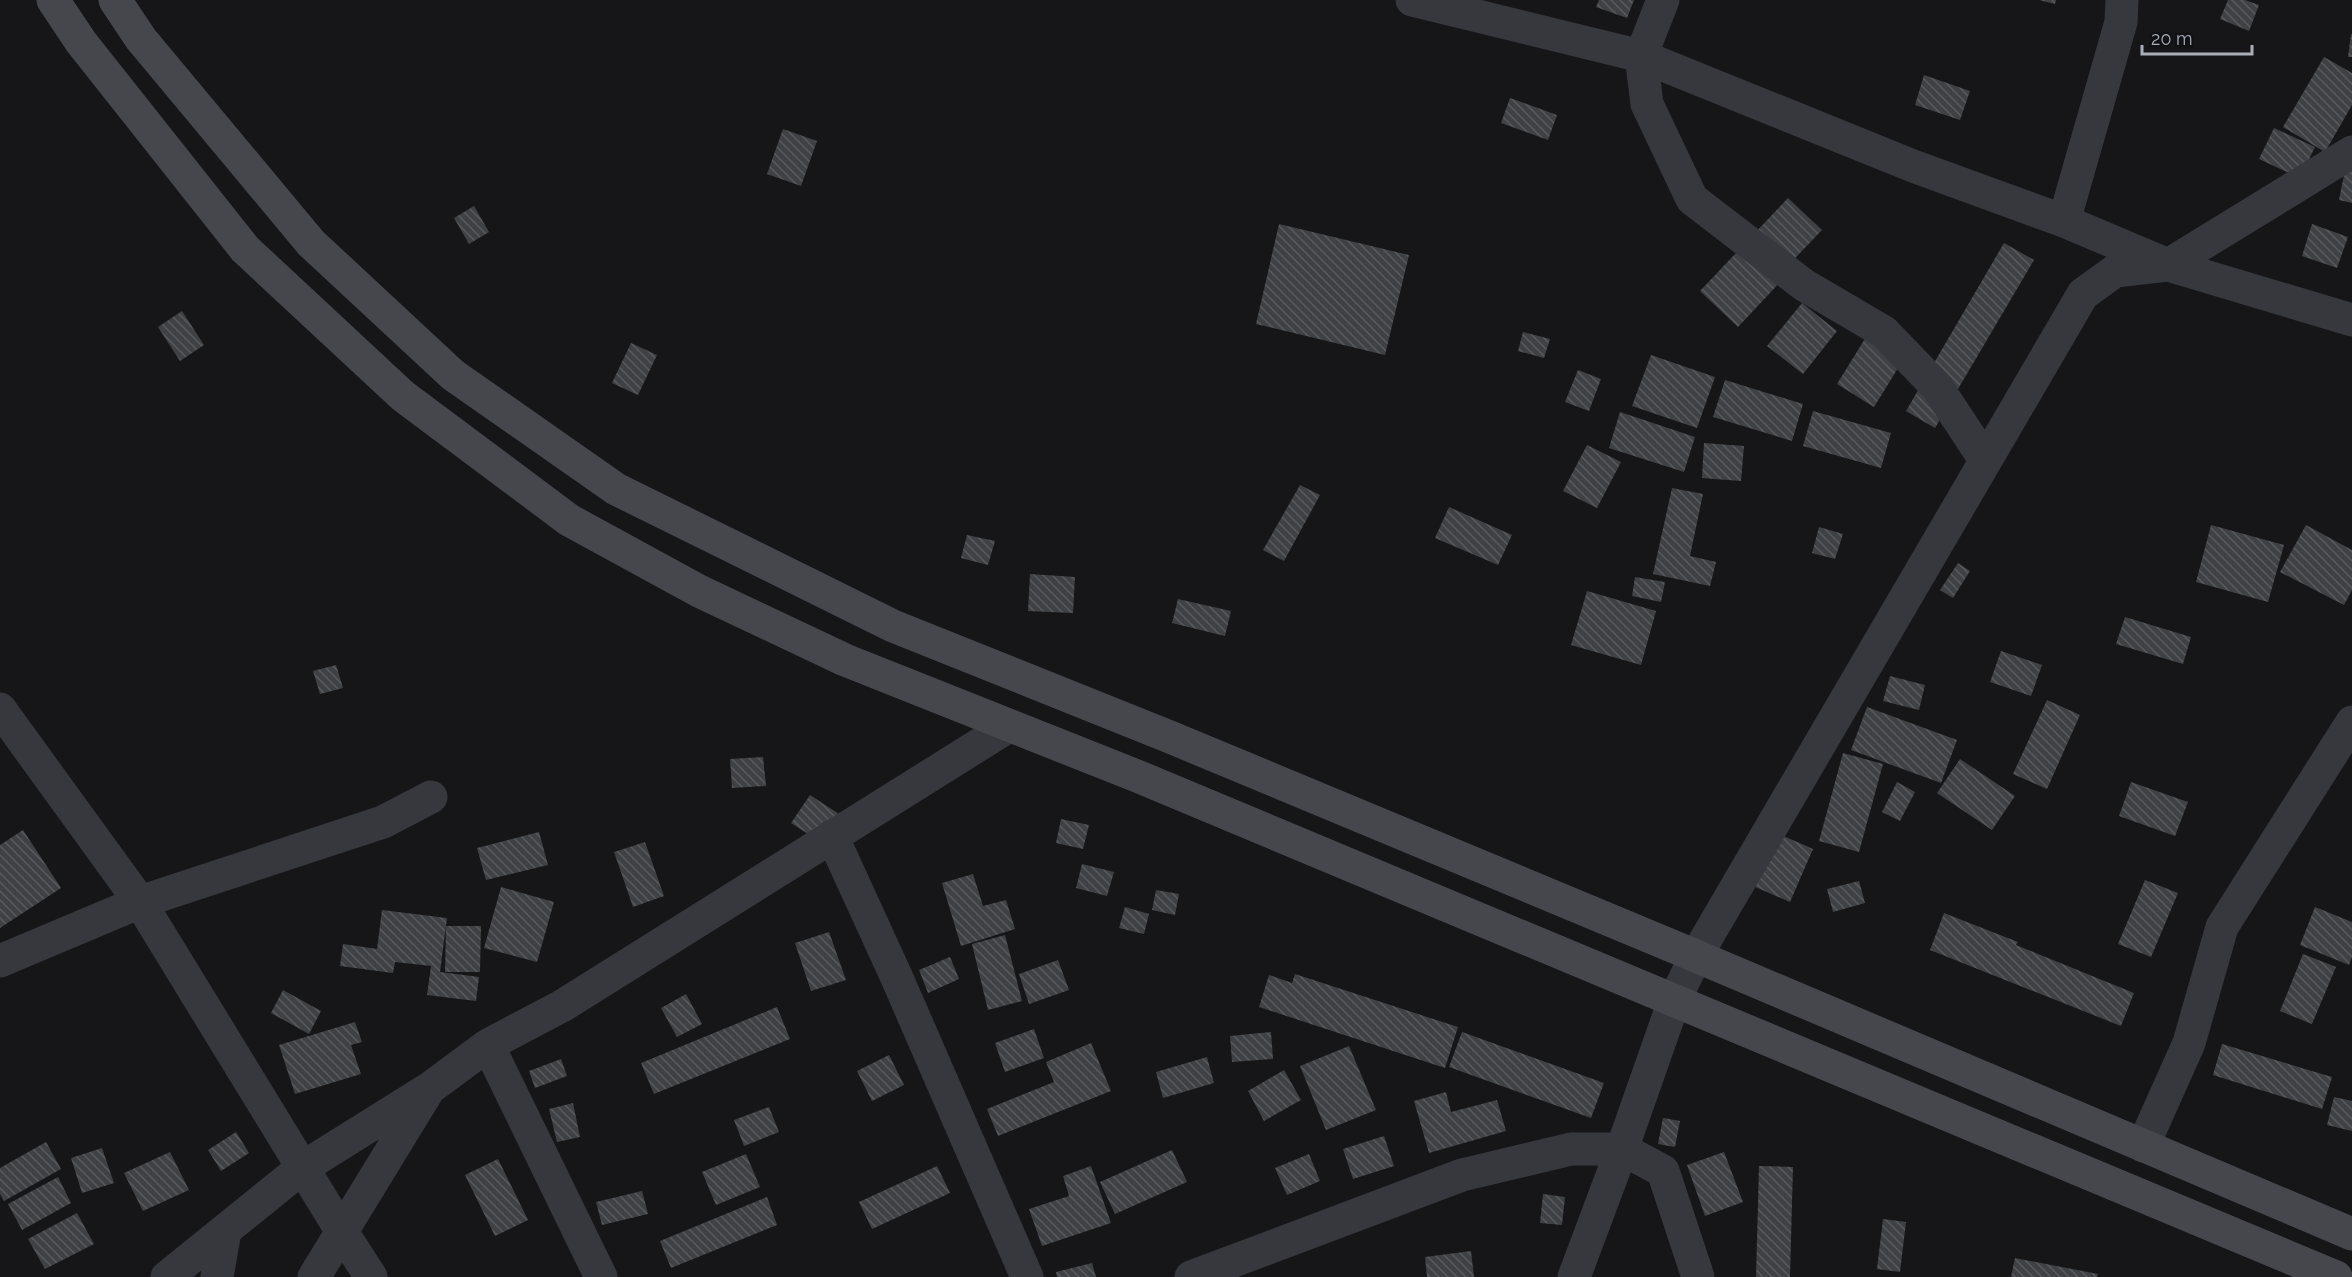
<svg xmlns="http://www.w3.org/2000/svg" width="2352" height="1277" font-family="Raleway,sans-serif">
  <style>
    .building { fill: url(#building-back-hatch) }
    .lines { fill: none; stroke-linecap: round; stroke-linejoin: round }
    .minor { stroke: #37383d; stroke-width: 33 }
    .secondary { stroke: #45474d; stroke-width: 33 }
  </style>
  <defs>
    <pattern id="building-back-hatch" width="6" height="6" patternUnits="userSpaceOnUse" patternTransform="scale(1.5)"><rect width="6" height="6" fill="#404145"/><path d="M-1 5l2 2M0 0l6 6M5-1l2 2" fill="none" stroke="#595a5e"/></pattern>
  </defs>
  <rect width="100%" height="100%" fill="#161618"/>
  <path class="building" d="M1599,0H1634L1627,18L1596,7Z
    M2039,0H2056L2055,4Z
    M2228,0H2245L2259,5L2249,31L2220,19Z
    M2351,34H2352V57H2348Z
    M2324,57L2352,73V105L2325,152L2283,127Z
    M1924,75L1970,91L1960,120L1915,105Z
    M1510,98L1557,115L1548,140L1501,123Z
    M2274,128L2315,147L2300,178L2259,159Z
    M783,129L817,141L801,186L767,174Z
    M2346,165L2352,166V203L2339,200Z
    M1788,198L1822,230L1778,276L1782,280L1738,327L1700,291Z
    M474,206L489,232L469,244L454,218Z
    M1279,224L1409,255L1385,355L1256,324Z
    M2312,224L2348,237L2337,268L2302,256Z
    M2004,243L2034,260L1935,428L1906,411Z
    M1802,303L1837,331L1803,374L1767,346Z
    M182,311L204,345L180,361L158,327Z
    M1523,332L1550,339L1544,358L1518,351Z
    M1866,337L1903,360L1874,407L1837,384Z
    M631,343L657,355L638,395L612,383Z
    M1651,355L1715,377L1697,428L1632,406Z
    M1578,370L1601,379L1589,411L1565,402Z
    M1725,380L1803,404L1792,441L1713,417Z
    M1813,411L1891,433L1881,468L1803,446Z
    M1620,412L1695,437L1684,472L1609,448Z
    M1704,443L1744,446L1741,481L1702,478Z
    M1587,445L1621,462L1597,508L1563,491Z
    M1300,485L1320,495L1284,561L1263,550Z
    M1672,488L1703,494L1690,556L1716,562L1710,586L1653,574Z
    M1449,507L1512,535L1498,565L1435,538Z
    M2211,525L2284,545L2268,602L2196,582Z
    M2306,525L2352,550V590L2344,605L2280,572Z
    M1819,527L1843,534L1835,559L1812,553Z
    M967,535L995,541L988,565L961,558Z
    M1958,563L1970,571L1953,598L1940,590Z
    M1030,574L1075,577L1073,613L1028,611Z
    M1635,577L1665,582L1661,602L1632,596Z
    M1587,591L1656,611L1641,665L1571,645Z
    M1178,599L1231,611L1225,636L1172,623Z
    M2125,617L2191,637L2183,664L2116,644Z
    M2001,651L2042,665L2031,696L1990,682Z
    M336,665L343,688L320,694L313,671Z
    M1890,676L1925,685L1919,710L1883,701Z
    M2047,700L2080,715L2047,789L2013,774Z
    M1867,707L1957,740L1941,783L1851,750Z
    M1843,753L1883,764L1859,852L1819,841Z
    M763,757L766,786L732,788L730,759Z
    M1960,759L2015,796L1992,830L1937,793Z
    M1897,782L1915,792L1900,821L1882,812Z
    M2131,782L2188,802L2175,836L2119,816Z
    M810,795L839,814L822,843L791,823Z
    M1061,819L1089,825L1083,849L1056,843Z
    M23,830L61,888L0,928V845Z
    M539,832L548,865L486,880L477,848Z
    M1777,833L1813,849L1790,902L1753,886Z
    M645,842L664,896L633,907L614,852Z
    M1082,864L1114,872L1107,896L1076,888Z
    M973,874L983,906L1006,900L1015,929L961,946L942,883Z
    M2145,880L2178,893L2151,957L2118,944Z
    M1859,881L1865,903L1833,912L1827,889Z
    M501,887L554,902L537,962L484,948Z
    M1156,890L1179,894L1175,915L1152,910Z
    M1125,907L1149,914L1144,934L1119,928Z
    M2315,907L2352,922V957L2349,965L2300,945Z
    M382,910L447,918L440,972L479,977L476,1001L427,995L431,966L395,962L393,973L340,966L343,944L377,949Z
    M1944,913L2018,942L2016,945L2134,993L2121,1026L1930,950Z
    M446,926H481L480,972H445Z
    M829,932L846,980L811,991L795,943Z
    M1005,935L1022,1001L988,1010L972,944Z
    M2303,954L2336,967L2312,1024L2280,1011Z
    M950,957L959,979L928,993L919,970Z
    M1058,960L1069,990L1029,1004L1019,974Z
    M1295,974L1458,1027L1445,1068L1259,1007L1269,975L1292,983Z
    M283,990L321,1011L309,1034L271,1013Z
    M686,994L702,1024L677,1037L661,1008Z
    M777,1007L790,1039L654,1094L641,1063Z
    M355,1022L362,1042L351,1045L361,1074L295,1094L279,1045Z
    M1034,1029L1044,1058L1005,1072L995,1043Z
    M1271,1032L1273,1059L1232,1062L1230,1036Z
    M1462,1032L1604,1083L1591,1118L1449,1067Z
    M1091,1043L1111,1091L998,1136L987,1109L1054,1082L1046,1062Z
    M2222,1044L2332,1077L2322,1109L2213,1075Z
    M1349,1046L1376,1110L1326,1130L1300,1066Z
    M889,1055L904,1085L872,1101L857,1071Z
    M1207,1057L1214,1083L1163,1098L1156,1072Z
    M561,1059L567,1076L535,1088L529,1071Z
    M1284,1070L1301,1100L1264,1121L1248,1091Z
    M1446,1092L1451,1112L1497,1100L1506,1131L1429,1153L1414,1101Z
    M2334,1097L2352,1101V1131L2327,1125Z
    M573,1103L580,1137L557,1142L549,1109Z
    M769,1107L779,1132L744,1146L734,1120Z
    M1663,1118L1680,1121L1675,1147L1658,1144Z
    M236,1132L249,1153L221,1171L208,1150Z
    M1384,1136L1394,1166L1353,1179L1343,1149Z
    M46,1142L61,1169L4,1201L0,1194V1168Z
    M102,1148L114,1183L82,1193L71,1158Z
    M1172,1150L1187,1182L1115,1214L1100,1182Z
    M170,1152L189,1190L143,1211L124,1173Z
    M1724,1152L1743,1202L1705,1216L1687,1165Z
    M746,1154L760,1187L716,1205L702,1172Z
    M1309,1154L1320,1181L1287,1195L1275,1168Z
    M498,1159L528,1220L495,1236L465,1175Z
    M937,1166L950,1193L872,1229L859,1202Z
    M1091,1166L1111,1223L1042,1246L1029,1209L1069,1196L1063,1176Z
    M1759,1166L1793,1167L1790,1277H1756Z
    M58,1177L71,1203L22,1230L8,1204Z
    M642,1191L648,1214L602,1225L596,1202Z
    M1543,1194L1565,1197L1562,1225L1540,1223Z
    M767,1197L777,1225L671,1268L660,1241Z
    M77,1213L94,1244L45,1269L28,1239Z
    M1883,1219L1906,1222L1900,1272L1877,1269Z
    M1471,1251L1474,1277H1427L1425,1257Z
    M2015,1258L2098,1274L2097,1277H2011Z
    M1092,1263L1096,1277H1057L1056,1272Z"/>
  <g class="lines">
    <path class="minor" d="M1412,0L1641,56L1913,166L2064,221L2168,265L2352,320
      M1663,0L1641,56L1647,104L1692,199L1804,285L1884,332L1937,387L1985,460
      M2064,221L2121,22L2122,0
      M0,709L140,902L342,1232L371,1277
      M832,836L897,978L1027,1277
      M0,961L140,902L383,822L431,797
      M488,1045L601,1277
      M2143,1146L2189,1043L2222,927L2352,722
      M167,1277L302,1168L430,1088L488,1045L562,1006L1009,726
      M217,1277L225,1231
      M314,1277L426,1094
      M1191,1277L1462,1175L1571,1149H1622L1663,1171L1698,1277
      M1574,1277L1622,1149L1674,1001L1696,956L2083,294L2115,271L2168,265L2352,152"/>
    <path class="secondary" d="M53,0L81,42L245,249L403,396L569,520L699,591L845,660L1137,776L2336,1277
      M115,0L141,39L311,243L453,375L616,489L893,626L1170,737L1696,956L2352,1234"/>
  </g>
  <path d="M2142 45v9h110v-9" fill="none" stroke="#a8adb8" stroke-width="3"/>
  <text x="2151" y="45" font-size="18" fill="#a8adb8" stroke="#111113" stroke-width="4.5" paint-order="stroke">20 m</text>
</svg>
